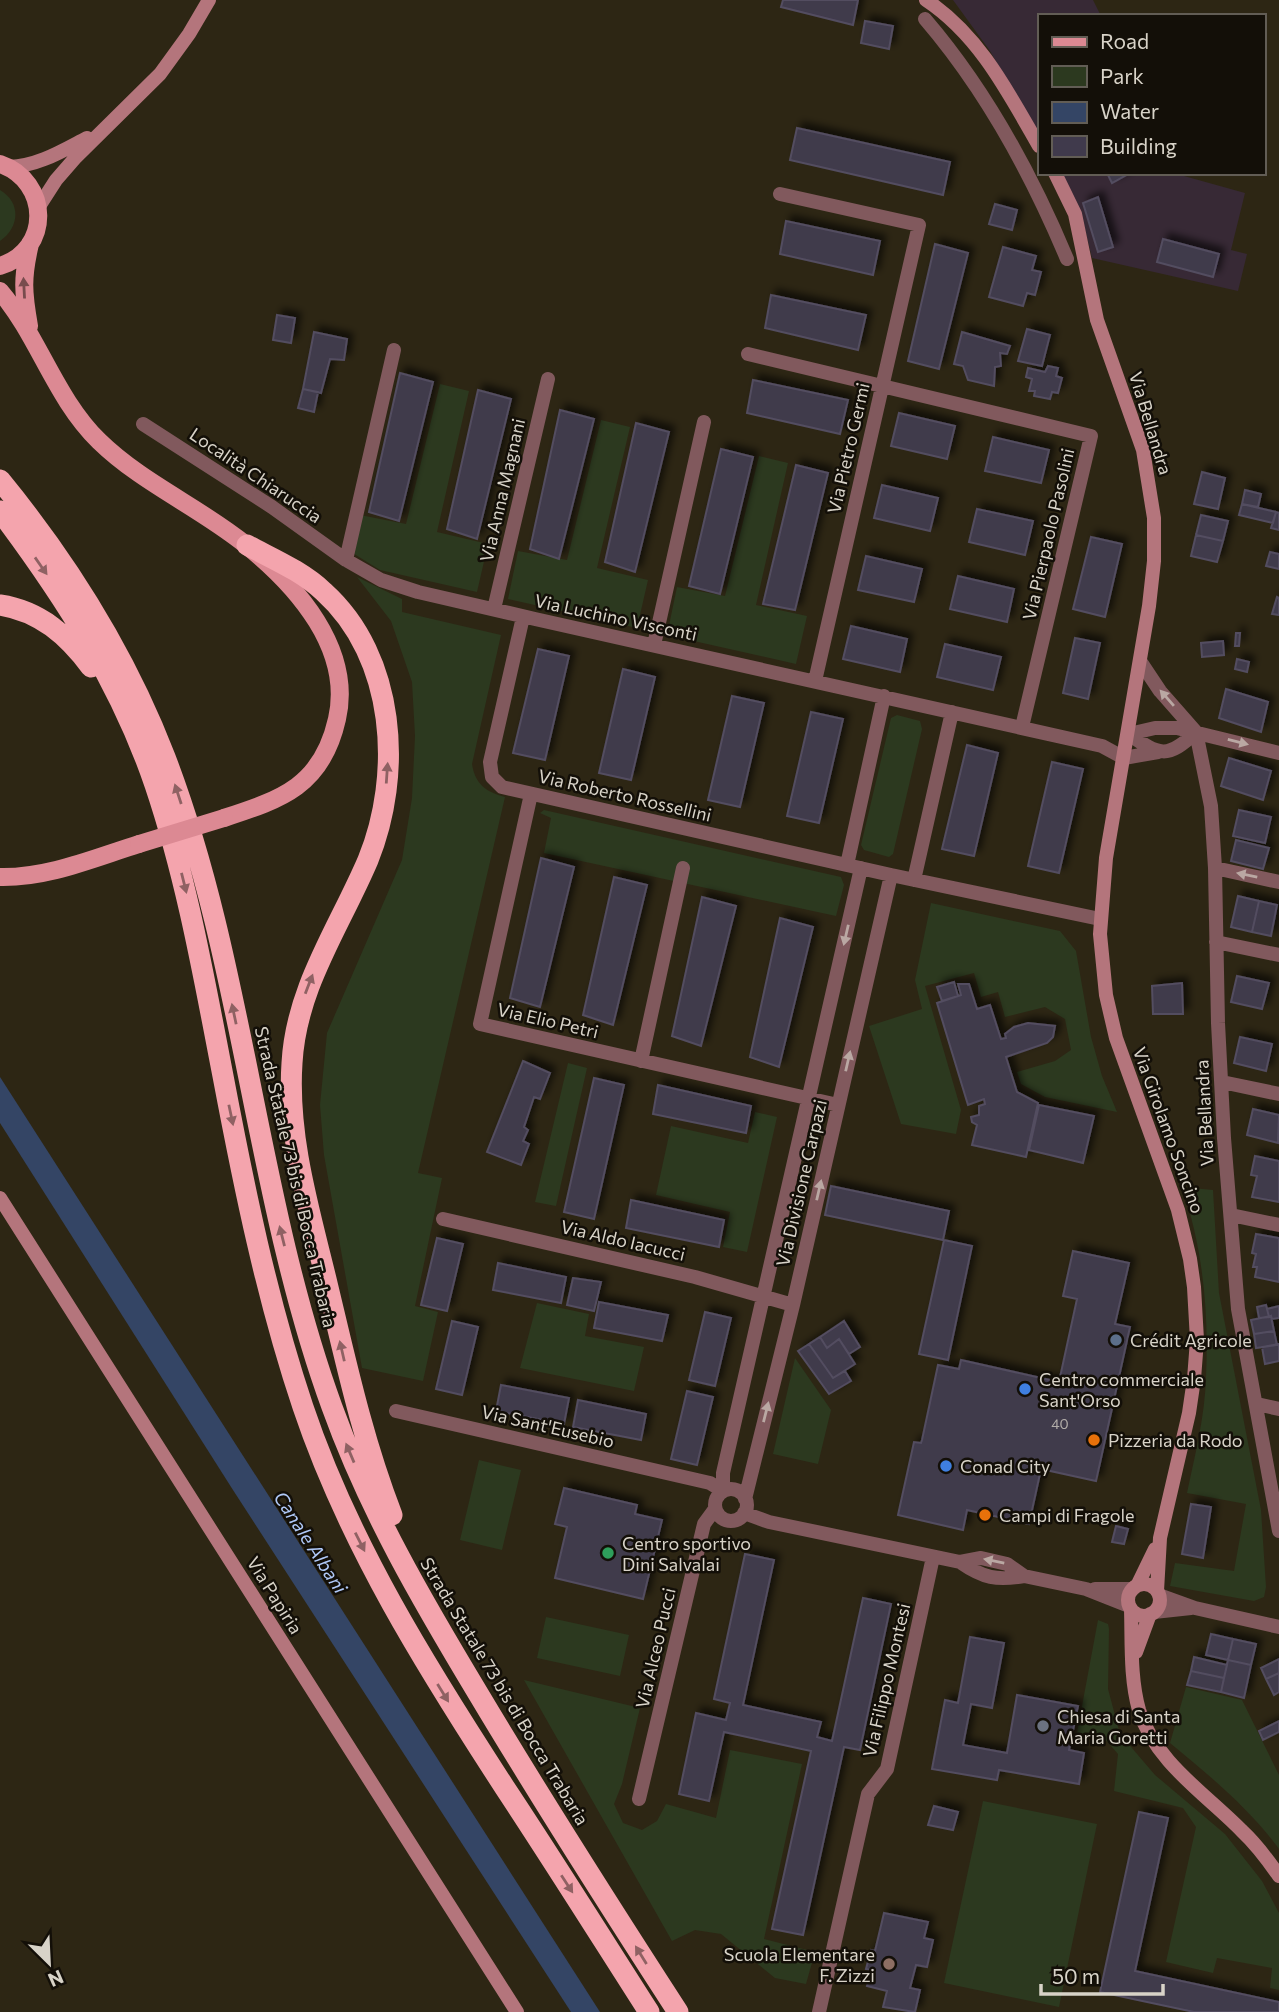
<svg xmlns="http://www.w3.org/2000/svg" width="1279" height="2012" font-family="Commissioner,sans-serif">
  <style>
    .commercial { fill: #372935 }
    .green { fill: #2c391f }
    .water { fill: #344565 }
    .building { fill: #403a4c; stroke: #534d60; stroke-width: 2; filter: url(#shadow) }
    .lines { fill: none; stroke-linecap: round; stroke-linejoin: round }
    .street { stroke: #81595d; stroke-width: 14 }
    .secondary { stroke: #b4757c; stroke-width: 14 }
    .primary { stroke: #dc8993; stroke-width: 18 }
    .highway { stroke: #f4a4ad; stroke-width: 21 }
    .primary-bridge { stroke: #dc8993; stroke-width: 18 }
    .oneway { fill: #784c4e }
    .oneway2 { fill: #8f6163 }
    .oneway3 { fill: #baa8a3 }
    .service-dot { fill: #5c6f8a; stroke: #130f08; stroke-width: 2.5 }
    .shop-dot { fill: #3f7fe0; stroke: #130f08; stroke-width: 2.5 }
    .food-dot { fill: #e8710a; stroke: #130f08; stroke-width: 2.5 }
    .leisure-dot { fill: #2e9e5b; stroke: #130f08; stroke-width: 2.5 }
    .worship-dot { fill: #6b7280; stroke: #130f08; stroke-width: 2.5 }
    .education-dot { fill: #8d6e63; stroke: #130f08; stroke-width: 2.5 }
    .labels { text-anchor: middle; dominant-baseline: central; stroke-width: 5; stroke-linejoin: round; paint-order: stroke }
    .number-label { font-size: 14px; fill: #b2ada9 }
    .street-label { font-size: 18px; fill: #d8d3c8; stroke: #130f08 }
    .poi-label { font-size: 18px; fill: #d8d3c8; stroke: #130f08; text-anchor: start }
    .water-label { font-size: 19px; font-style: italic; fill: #b0c9f8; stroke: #130f08 }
  </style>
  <defs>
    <filter id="shadow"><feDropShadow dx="5.5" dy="-5.5" stdDeviation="3.5" flood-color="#0009"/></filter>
  </defs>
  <rect width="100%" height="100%" fill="#2d2614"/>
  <path class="commercial" d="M953,0H1093L1101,16H1039V137L990,51Z
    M1060,173H1182L1184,176L1245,193L1231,250L1247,254L1238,291L1092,258L1084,225Z"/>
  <path class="green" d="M0,190C22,203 19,228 0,241Z
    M440,384L469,391L437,532L488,544L477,592L380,570L351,552L360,515L406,524Z
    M601,420L630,427L597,568L648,580L637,628L508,599L518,551L567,560Z
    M759,456L788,463L756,605L807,616L796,664L667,635L677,587L725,596Z
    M357,577L402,599V612L501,635L472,764C475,784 486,792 505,797L418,1173L442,1178L415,1306L438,1312L423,1381L362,1368L324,1155L320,1105L327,1033L402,860L412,798L415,736L412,682L391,621Z
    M897,715L920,721L922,729L893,854L889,857L864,850L861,845L891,718Z
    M544,810L841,877L844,885L836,916L544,853L551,818L540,813Z
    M931,903L1060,931L1076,951L1091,1037L1102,1076L1117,1112L1045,1097L1021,1084L1017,1072L1055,1061L1071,1050L1065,1019L1045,1007L1005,1017L998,992L981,997L974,973L925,986L961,1110L956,1134L901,1124L869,1026L922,1009L915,980Z
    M568,1063L587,1068L556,1206L535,1202Z
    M755,1112L777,1117L747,1252L723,1247L730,1212L656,1195L671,1126L748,1143Z
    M1182,1187L1213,1190L1219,1293L1261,1510L1266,1587L1264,1597L1254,1601L1170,1586L1175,1563L1234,1571L1246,1504L1187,1493C1195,1455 1205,1416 1206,1377C1209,1312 1203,1249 1182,1187Z
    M537,1303L589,1314L585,1336L644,1347L634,1391L520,1368Z
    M795,1358L831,1410L818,1464L773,1454Z
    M479,1460L521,1470L502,1550L460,1540Z
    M546,1617L629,1635L620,1676L537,1658Z
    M1098,1620L1108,1624L1109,1629L1108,1689L1120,1734L1155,1775L1225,1834L1262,1881L1279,1913V1990L1270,1988L1272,1968L1217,1958L1213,1973L1166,1962L1196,1827L1183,1808L1114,1791L1118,1754L1104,1738L1077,1733Z
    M524,1680L640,1708L622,1784L614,1804L623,1823L642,1830L657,1821L666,1804L716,1818L730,1750L802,1764L764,1939L815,1952L806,1984L775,1978L721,1934L695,1930L672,1941Z
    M1186,1687L1242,1700L1279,1775V1849C1248,1807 1210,1776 1170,1743Z
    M983,1801L1097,1824L1059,2007L944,1983Z"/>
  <path class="water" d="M0,1077L600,2012H571L233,1490L0,1123Z"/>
  <path class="building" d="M783,0H858L853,25L781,7Z
    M865,21L893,26L889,49L861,43Z
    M797,128L950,162L943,195L790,160Z
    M1107,173H1130L1112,183Z
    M1098,197L1113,247L1098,252L1083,203Z
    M995,204L1017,210L1012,230L989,224Z
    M786,221L880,241L873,275L780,254Z
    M1163,239L1219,254L1213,277L1157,262Z
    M935,244L968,253L939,369L908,361Z
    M1003,247L1036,256L1032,270L1041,272L1035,295L1027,293L1023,306L989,297Z
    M771,295L866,315L858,350L765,328Z
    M277,315L295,318L291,343L273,340Z
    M1027,329L1050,335L1042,366L1018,361Z
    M314,332L347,339L344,360L330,359L321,393L303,389Z
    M962,332L1010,346L1007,354L1000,353L1001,366L995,367L994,386L968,380L963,366L954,364Z
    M1048,366L1058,368L1056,376L1062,378L1058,393L1052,392L1050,399L1034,396L1035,391H1029L1032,379L1026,377L1028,368L1045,372Z
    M400,373L433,382L399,521L369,512Z
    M753,380L848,400L840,434L747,413Z
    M303,389L318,392L314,412L298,408Z
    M478,390L511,399L477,539L447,529Z
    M560,410L594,419L559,559L530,549Z
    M899,413L955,426L947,459L891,446Z
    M636,423L669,432L635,572L605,562Z
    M993,437L1049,450L1041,483L985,471Z
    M721,449L753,457L720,594L689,586Z
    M796,465L828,473L795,610L763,604Z
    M1202,472L1225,478L1218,509L1194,504Z
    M882,485L938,498L930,531L874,518Z
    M1245,490L1261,494L1258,507L1242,504Z
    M1242,504L1276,512L1273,523L1239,515Z
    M977,509L1033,521L1025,555L969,542Z
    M1276,512L1279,513V530L1271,528Z
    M1201,515L1228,521L1223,541L1196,535Z
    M1196,535L1223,541L1217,562L1191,556Z
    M1091,537L1122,544L1105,617L1073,609Z
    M1270,552L1279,554V569L1266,566Z
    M866,556L922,569L914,602L858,590Z
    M958,576L1014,589L1007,622L950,609Z
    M1277,597L1279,598V615L1272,614Z
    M851,626L907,639L900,672L843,659Z
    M1236,633H1240L1239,646H1235Z
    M1075,638L1100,643L1088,699L1063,693Z
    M1223,641L1224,655L1202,657L1201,643Z
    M945,644L1001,657L993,690L937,677Z
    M538,649L569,656L545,760L513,753Z
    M1237,659L1249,662L1247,672L1235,669Z
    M623,669L655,677L631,780L599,773Z
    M1226,689L1268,702L1261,732L1219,718Z
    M732,696L764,703L740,807L708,800Z
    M811,712L843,719L819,823L787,816Z
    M967,745L998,753L974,856L942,849Z
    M1229,758L1271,771L1263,800L1221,786Z
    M1052,762L1083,769L1059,873L1028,866Z
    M1239,810L1271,817L1265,843L1233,836Z
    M1236,840L1269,848L1263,869L1231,861Z
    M541,858L574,867L540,1007L510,998Z
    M614,877L647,885L613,1025L583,1015Z
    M1238,896L1259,901L1252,932L1231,927Z
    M702,897L736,906L701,1046L672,1036Z
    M1259,901L1277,905L1271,936L1252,932Z
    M780,918L813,927L779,1067L750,1057Z
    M1237,976L1269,983L1262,1009L1231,1002Z
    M954,982L958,996L942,1001L937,987Z
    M1182,983L1183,1014H1153L1152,986Z
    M958,984H969L977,1009L990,1005L1001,1039L1006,1038L1005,1034L1014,1027L1028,1023L1055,1026L1053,1037L1047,1043L1006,1057L1017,1092L1038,1103L1026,1157L972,1145L977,1125L972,1122L971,1117L979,1115V1106L985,1104L984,1099L968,1105L937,1003L961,995Z
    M1240,1037L1272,1044L1266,1071L1234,1063Z
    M523,1061L550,1073L540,1099L534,1097L524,1127L528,1130L523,1141L529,1144L521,1165L487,1152Z
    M594,1078L624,1085L594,1219L564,1212Z
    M658,1085L751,1106L746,1133L653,1114Z
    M1039,1105L1094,1116L1083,1163L1029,1150Z
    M1253,1109L1279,1115L1278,1143L1247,1135Z
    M1255,1156L1279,1161V1202L1252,1197L1257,1176L1251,1175Z
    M831,1186L949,1211L943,1240L825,1215Z
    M631,1200L724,1220L719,1247L626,1228Z
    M1256,1234L1279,1238V1282L1255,1277L1257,1267H1253L1256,1254L1252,1253Z
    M437,1238L463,1244L447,1311L421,1305Z
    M944,1240L972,1246L948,1360L919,1354Z
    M1073,1251L1129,1263L1115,1324L1130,1327L1096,1481L1041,1469L1029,1524L967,1510L963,1530L898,1515L914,1442L921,1443L922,1440L938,1365L959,1369L961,1360L1059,1382L1077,1299L1063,1296Z
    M498,1263L566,1277L561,1303L493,1290Z
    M573,1278L601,1282L594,1311L567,1305Z
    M599,1302L668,1315L662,1341L594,1328Z
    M1266,1305L1269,1317L1259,1318L1257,1307Z
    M1279,1306V1318L1272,1319L1271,1316L1269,1317L1267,1309Z
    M705,1312L731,1318L715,1386L689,1380Z
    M1271,1316L1274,1331L1254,1334L1251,1320Z
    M452,1321L478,1327L462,1395L436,1389Z
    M844,1321L860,1347L849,1354L839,1339L827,1348L820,1337Z
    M1274,1331L1277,1345L1256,1348L1254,1334Z
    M820,1337L827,1348L839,1339L855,1364L833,1378L809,1344Z
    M809,1344L833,1378L845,1371L851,1381L829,1394L798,1351Z
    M1279,1344V1361L1265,1364L1262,1347Z
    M501,1385L569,1398L564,1424L496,1411Z
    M687,1391L713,1397L697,1465L671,1459Z
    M578,1400L646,1414L641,1440L573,1427Z
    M564,1488L637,1505L635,1514L662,1520L643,1599L555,1578L567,1527L555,1524Z
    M1191,1504L1211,1507L1203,1558L1182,1554Z
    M1116,1526L1128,1529L1124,1544L1112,1542Z
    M745,1554L774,1560L743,1705L821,1722L817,1737L832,1741L863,1598L891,1604L860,1750L844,1747L803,1935L772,1929L811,1751L724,1732L709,1801L679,1794L696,1713L726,1720L730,1703L714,1699Z
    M1211,1634L1233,1639L1228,1660L1206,1655Z
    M970,1637L1004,1643L992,1708L971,1704L963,1745L1007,1753L1017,1695L1078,1706L1069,1750L1084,1753L1079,1784L999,1770L997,1780L932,1769L945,1700L958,1703Z
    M1233,1639L1256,1644L1251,1665L1228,1660Z
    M1194,1657L1227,1665L1224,1678L1191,1671Z
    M1279,1659V1673L1266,1679L1261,1668Z
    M1228,1660L1251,1665L1244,1698L1221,1692Z
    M1191,1671L1224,1678L1221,1692L1187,1685Z
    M1279,1673V1692L1274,1695L1266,1679Z
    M1279,1721V1732L1263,1740L1259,1731Z
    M934,1806L958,1812L953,1830L928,1825Z
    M1139,1812L1168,1818L1135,1971L1279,2002V2012H1194L1100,1992Z
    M884,1913L928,1922L924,1938L933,1940L927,1967L916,1965L910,1988L920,1990L915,2012L883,2007L887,1991L867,1986L871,1970L866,1969L871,1950L875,1951Z"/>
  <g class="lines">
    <path class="street" d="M925,19C986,90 1031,173 1067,259
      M780,194L919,225L815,681
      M748,354L1091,436L1022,727
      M143,424L272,507L346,560L381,580L418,592L535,619L1102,746L1124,758L1158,752
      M346,560L394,350
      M494,609L548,379
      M523,617L490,762L492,777L502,787L891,875L1100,919
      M654,645L704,422
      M1140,661L1160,691L1196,732L1211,806L1215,868L1218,1023L1224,1138L1238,1309L1279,1531
      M1129,734L1155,728H1177L1279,753
      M1129,734C1159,756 1168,759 1196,732
      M531,794L480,1024L838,1105
      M847,865L884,696
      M1215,868L1279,882
      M914,880L952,712
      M1216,942L1279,955
      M641,1061L683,868
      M1222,1082L1279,1094
      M1231,1215L1279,1225
      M443,1219L695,1277L793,1305
      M1257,1404L1279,1409
      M396,1411L710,1483L723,1491
      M715 1505a16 16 0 1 1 32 0a16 16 0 1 1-32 0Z
      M723,1491V1473L861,868
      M745,1499L793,1305L891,875
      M744,1513L769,1522L960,1562C983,1578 997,1581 1024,1576
      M960,1562L981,1558L1007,1564L1024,1576L1086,1589L1129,1606
      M1095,1589H1133
      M1159,1595L1195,1608L1279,1627
      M1154,1612L1191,1608
      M639,1799L704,1524L715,1509
      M819,2012L868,1794L887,1769L933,1557"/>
    <path class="secondary" d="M926,0C979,35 1008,92 1039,146
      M9,167C38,166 62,151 87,138
      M1055,173L1075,214L1097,320L1143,450L1154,518V561L1149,606L1106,858L1100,934L1106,995L1116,1038L1178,1210L1190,1259L1194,1287L1197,1340L1194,1379L1189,1413L1160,1538L1157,1591
      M38,208L56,180L76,157L160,74L189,34L209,0
      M0,1198L517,2012
      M1128 1600a16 16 0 1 1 32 0a16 16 0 1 1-32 0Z
      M1137,1586L1155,1549
      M1131,1609C1132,1643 1130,1678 1139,1710C1155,1762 1206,1794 1242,1831C1256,1844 1268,1860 1279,1876
      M1136,1652L1150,1614"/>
    <path class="primary" d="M0,164C50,181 52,250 0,266
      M0,291C39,337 55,398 99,441C142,483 199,507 246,545C297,586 353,649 337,719C322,786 282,799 224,818
      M29,326C23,292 22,278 30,244
      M0,877C48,878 94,858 139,844"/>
    <path class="highway" d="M0,480C68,563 126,656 165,757C245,966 255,1196 332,1407C369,1510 423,1602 479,1695C543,1802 610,1907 678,2012
      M0,511C63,595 121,684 155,785C187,880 204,978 223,1076C244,1187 267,1300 303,1407C349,1544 427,1668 505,1788C554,1862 601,1937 649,2012
      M247,545C273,559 302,571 324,592C396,657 403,774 368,860C339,928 296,988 292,1063C287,1136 309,1209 326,1279C345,1358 362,1438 392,1515
      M0,605C40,611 68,636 91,667"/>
    <path class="primary-bridge" d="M139,844L224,818"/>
  </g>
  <defs><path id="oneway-solid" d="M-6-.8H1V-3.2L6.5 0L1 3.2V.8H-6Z" transform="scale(1.75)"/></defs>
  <use class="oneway" href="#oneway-solid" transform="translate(24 288) rotate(-93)"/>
  <g class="oneway2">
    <use href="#oneway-solid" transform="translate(41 566) rotate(55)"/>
    <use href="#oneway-solid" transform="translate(387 773) rotate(-86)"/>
    <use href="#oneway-solid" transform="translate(178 794) rotate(-108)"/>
    <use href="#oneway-solid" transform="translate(184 883) rotate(76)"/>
    <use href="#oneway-solid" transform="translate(309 984) rotate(-69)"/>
    <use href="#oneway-solid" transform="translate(234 1014) rotate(-102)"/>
    <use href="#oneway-solid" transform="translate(231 1115) rotate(78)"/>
    <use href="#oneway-solid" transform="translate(282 1236) rotate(-104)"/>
    <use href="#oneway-solid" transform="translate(342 1351) rotate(-103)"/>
    <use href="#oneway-solid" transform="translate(350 1453) rotate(-113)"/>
    <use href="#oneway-solid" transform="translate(360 1542) rotate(63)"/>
    <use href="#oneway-solid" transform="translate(443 1693) rotate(58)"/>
    <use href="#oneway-solid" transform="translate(567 1884) rotate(57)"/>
    <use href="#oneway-solid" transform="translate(641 1955) rotate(-122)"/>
  </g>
  <g class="oneway3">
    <use href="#oneway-solid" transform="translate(1167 698) rotate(-131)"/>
    <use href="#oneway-solid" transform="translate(1238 742) rotate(14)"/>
    <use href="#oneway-solid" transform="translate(1247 875) rotate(-168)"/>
    <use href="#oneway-solid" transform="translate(846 935) rotate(103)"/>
    <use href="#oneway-solid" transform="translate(848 1061) rotate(-77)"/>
    <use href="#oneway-solid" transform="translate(819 1190) rotate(-77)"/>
    <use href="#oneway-solid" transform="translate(766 1412) rotate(-76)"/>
    <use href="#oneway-solid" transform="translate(994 1561) rotate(-168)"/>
  </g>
  <circle class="service-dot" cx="1116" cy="1340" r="7"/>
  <g class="shop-dot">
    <circle cx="1025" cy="1389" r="7"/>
    <circle cx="946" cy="1466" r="7"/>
  </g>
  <g class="food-dot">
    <circle cx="1094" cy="1440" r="7"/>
    <circle cx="985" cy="1515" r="7"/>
  </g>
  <circle class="leisure-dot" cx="608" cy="1553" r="7"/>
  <circle class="worship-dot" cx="1043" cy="1726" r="7"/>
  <circle class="education-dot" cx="889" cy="1964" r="7"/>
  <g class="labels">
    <g class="number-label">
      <text x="1060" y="1423">40</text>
    </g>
    <g class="street-label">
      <text transform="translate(1151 423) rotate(73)">Via Bellandra</text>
      <text transform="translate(848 448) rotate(-77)">Via Pietro Germi</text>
      <text transform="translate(256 475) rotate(34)">Località Chiaruccia</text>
      <text transform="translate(502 490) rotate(-77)">Via Anna Magnani</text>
      <text transform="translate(1048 534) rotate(-77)">Via Pierpaolo Pasolini</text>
      <text transform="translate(616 617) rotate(12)">Via Luchino Visconti</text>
      <text transform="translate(625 795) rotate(13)">Via Roberto Rossellini</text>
      <text transform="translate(548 1020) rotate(13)">Via Elio Petri</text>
      <text transform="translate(1204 1113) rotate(-93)">Via Bellandra</text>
      <text transform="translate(1169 1130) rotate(70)">Via Girolamo Soncino</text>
      <text transform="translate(296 1177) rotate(77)">Strada Statale 73 bis di Bocca Trabaria</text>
      <text transform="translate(801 1183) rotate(-77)">Via Divisione Carpazi</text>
      <text transform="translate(623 1240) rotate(13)">Via Aldo Iacucci</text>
      <text transform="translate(548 1426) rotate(13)">Via Sant'Eusebio</text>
      <text transform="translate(275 1595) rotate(58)">Via Papiria</text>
      <text transform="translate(655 1648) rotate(-77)">Via Alceo Pucci</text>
      <text transform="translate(886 1680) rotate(-77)">Via Filippo Montesi</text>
      <text transform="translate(505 1691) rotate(59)">Strada Statale 73 bis di Bocca Trabaria</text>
    </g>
    <g class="poi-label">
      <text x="1130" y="1340">Crédit Agricole</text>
      <text x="1039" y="1379">Centro commerciale<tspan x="1039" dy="21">Sant'Orso</tspan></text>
      <text x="1108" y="1440">Pizzeria da Rodo</text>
      <text x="960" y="1466">Conad City</text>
      <text x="999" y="1515">Campi di Fragole</text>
      <text x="622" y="1543">Centro sportivo<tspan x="622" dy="21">Dini Salvalai</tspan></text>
      <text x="1057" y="1716">Chiesa di Santa<tspan x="1057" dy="21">Maria Goretti</tspan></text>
      <text x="875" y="1954" text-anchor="end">Scuola Elementare<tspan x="875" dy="21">F. Zizzi</tspan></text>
    </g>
    <g class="water-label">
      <text transform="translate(311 1542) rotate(57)">Canale Albani</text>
    </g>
  </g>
  <rect x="1038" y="14" width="228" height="161" fill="#130f08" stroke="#625d55" stroke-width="2"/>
  <rect x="1052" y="37" width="35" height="10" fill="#dc8993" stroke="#625d55" stroke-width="2"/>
  <text x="1100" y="49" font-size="21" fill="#d8d3c8">Road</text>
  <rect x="1052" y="66" width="35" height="21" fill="#2c391f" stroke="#625d55" stroke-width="2"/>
  <text x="1100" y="84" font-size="21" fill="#d8d3c8">Park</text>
  <rect x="1052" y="102" width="35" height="21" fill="#344565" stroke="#625d55" stroke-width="2"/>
  <text x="1100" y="119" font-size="21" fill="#d8d3c8">Water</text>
  <rect x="1052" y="136" width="35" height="21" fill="#403a4c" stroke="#625d55" stroke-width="2"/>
  <text x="1100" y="154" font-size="21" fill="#d8d3c8">Building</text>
  <g transform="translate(49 1963) rotate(156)" stroke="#130f08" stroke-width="5" paint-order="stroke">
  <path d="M0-5L12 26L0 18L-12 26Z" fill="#d8d3c8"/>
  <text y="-10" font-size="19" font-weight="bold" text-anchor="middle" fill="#d8d3c8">N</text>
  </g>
  <path d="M1041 1984v10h122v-10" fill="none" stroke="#d8d3c8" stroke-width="3.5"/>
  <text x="1052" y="1984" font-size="21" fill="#d8d3c8" stroke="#130f08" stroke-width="5" paint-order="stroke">50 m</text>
</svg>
